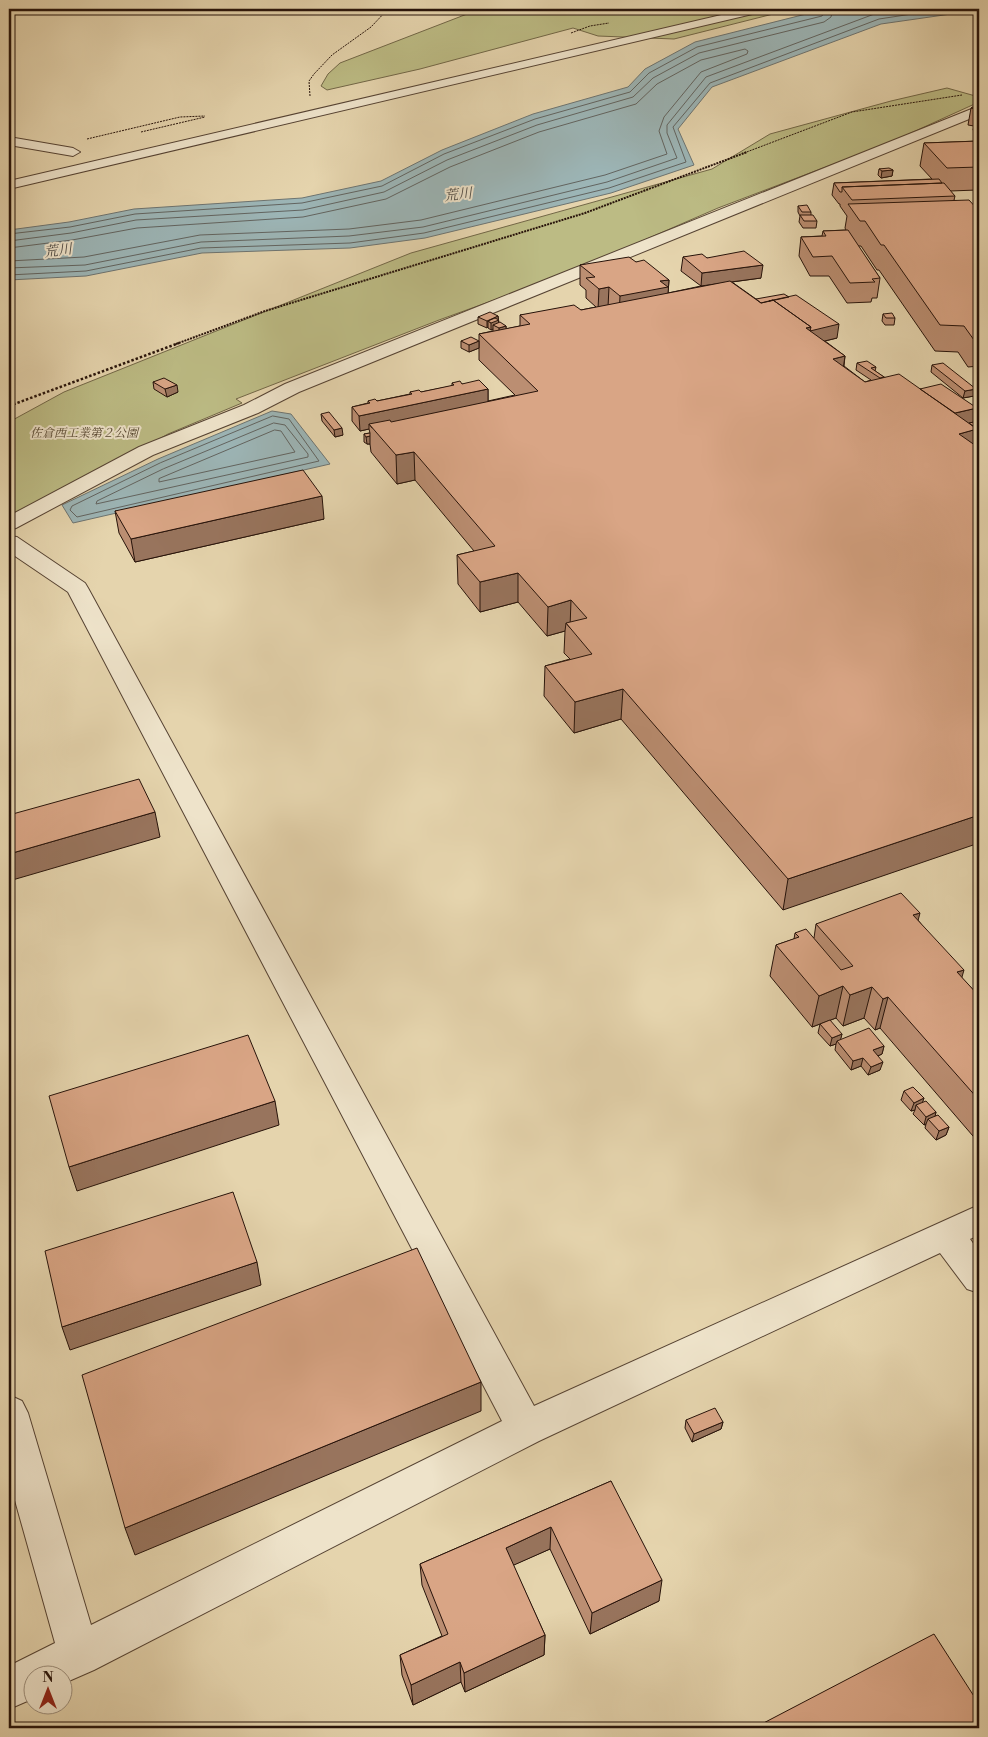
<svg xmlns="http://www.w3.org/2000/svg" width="988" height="1737" font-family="'Libre Bodoni','Noto Serif JP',serif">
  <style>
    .green { fill: #bcbb84; stroke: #726747 }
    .water { fill: #9cb5b6; stroke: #6d7471 }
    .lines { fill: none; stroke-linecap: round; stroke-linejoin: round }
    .shore { stroke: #626460; stroke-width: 1 }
    .stream { fill: #6d7471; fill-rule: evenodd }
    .minor-casing { stroke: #564333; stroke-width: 2 }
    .path-far2 { stroke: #27130a; stroke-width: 1; stroke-dasharray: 2 1; stroke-linecap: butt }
    .path-far1 { stroke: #27130a; stroke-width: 2; stroke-dasharray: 2 1; stroke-linecap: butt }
    .path { stroke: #27130a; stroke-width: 2.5; stroke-dasharray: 2.5 2; stroke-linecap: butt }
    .minor { fill: #eee3ca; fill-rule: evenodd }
    .wall { fill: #bb8e72; stroke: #27130a }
    .shaded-wall { fill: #98745d; stroke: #27130a }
    .building { fill: #d9a585; stroke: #27130a }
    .labels { text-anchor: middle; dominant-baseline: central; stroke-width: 4; stroke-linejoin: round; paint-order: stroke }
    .far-park-label { font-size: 12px; font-style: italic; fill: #54452f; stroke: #eee3ca }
    .far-water-label { font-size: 14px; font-style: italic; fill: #504c46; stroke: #eee3ca }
  </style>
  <rect width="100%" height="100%" fill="#e5d4ad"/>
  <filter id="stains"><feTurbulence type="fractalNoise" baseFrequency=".004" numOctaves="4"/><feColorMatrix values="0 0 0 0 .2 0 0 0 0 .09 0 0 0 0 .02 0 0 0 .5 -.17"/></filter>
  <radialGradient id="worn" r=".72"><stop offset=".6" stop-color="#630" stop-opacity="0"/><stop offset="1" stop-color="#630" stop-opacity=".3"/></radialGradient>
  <path class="green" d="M480,9H793L674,39L598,36L573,28L420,69L327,90L321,86L328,74L340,63Z
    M947,88L979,97V102L889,143L718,208L566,274L439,320L236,399L242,403L168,434L21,516L9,519V422L64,392L411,253L712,169L770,134L891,101Z"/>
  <path class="water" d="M826,9L979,10L881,24L712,87L678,129L694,165L611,193L425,238L350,248L202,253L86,276L9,280V230L69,222L134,209L302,198L381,181L442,150L533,114L628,87L645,69L695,42Z
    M272,411L291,414L330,464L73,523L62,505L158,459Z"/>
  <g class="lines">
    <path class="shore" d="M9,234L70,227L135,214L302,203L382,186L444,154L535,119L630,92L649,73L697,47L822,16L826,9
      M9,241L71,233L136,220L303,210L384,192L447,160L537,125L633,97L653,78L699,53L824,22L831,17L833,9
      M9,248L72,240L137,228L303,217L386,199L450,167L539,132L636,104L657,84L701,60L745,49L748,51L747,54L701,72L664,117L659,131L667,154L605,175L421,220L349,229L200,235L84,257L9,261
      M9,268L85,265L201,242L349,236L423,227L607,182L677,158L667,133V125L706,77L877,13L901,9
      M9,275L86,271L201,248L350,243L424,233L609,188L686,162L673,127L710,83L879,19L945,9
      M273,416L289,419L319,461L77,517L70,510L72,506L160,463Z
      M274,423L285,425L308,454V457L96,504L97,501L163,469Z
      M275,430L281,431L295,452L159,482V479Z"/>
    <path class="stream" d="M9,9H61L9,11Z"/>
    <g class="minor-casing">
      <path id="minor" d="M747,9H767L761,12L9,189V181Z
        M979,106V115L299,392L258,413L153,455L16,528L9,530V516L139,447L244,405L285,384Z
        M9,137L73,148L80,152L73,156L9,145Z
        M9,536L17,537L85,583L88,588L534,1406L979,1205V1235L970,1239L979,1252V1293L967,1289L940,1253L539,1441L94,1670L62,1684V1674H32V1699L9,1709V1666L55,1643L9,1479V1395L22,1401L28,1413L91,1625L502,1421L68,592L9,552Z"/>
    </g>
    <path class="path-far2" d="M571,33L590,26L609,23
      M310,96L309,81L314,74L332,55L371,27L388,9
      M141,132L205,117
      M87,139L180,117L205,116
      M744,153L852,112L962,95"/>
    <path class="path-far1" d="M176,344L265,311L585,213L747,152"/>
    <path class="path" d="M9,406L179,343"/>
    <use href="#minor" class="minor"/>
  </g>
  <path class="wall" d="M979,104V137L973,130L974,126L968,125L971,108Z
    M979,141V193L977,190L950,191L955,196L954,200L979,211V366L968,367L958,352L935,351L879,270H877L861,246H858L880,278L877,298H872L871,302L847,303L829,276H810L799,256L801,237L822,236L823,231L846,230L845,228L847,216L840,206V204H839L832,195L834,183L932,179L920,166L924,143Z
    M879,169L893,170L892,176L881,178L878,175Z
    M798,206L811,212V215L817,221L816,228H803L799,222L800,216L798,212Z
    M683,257L707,258L761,278L732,282L756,299L837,338L825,341L845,356L844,366L865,382L871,380L856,370L857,363L876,367L875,371L884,377L977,408L974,422L979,425V442L975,439L974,444L783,910L621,719L574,733L544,696L545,666L570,659L564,653L565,631L547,636L518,602L480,612L458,584L457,555L474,551L415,480L397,484L371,452L370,444H367L364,442V434L370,433L369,429L360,431L352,421V407L368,403V401H377L410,394V392H421L452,386V383L462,384L488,389V401L515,395L479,360V334L493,331V329L491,330L488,328V327L487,328L478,324V317L498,316L499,323L506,326V329L520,326V315L581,310L596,307L586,298V290L580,285V265L636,262L669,280L668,293L701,286L681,271Z
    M883,314L895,318L894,325H885L882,321Z
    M461,341L479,348L469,352L461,348Z
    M932,365L976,389L974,396L963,398L931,372Z
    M153,382L178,392L167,397L154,389Z
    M321,414L343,435L335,437L322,421Z
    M115,511L324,519L135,562L119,533Z
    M918,920L962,978L979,996V1143L880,1028L875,1030L864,1018L843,1026L836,1018L812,1027L770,976L776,945L794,939L795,933L814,938L816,924Z
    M820,1024L842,1034L840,1040L884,1046L882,1054L878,1056L880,1070L868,1075L861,1066L851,1070L835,1050L836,1044L830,1046L818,1033Z
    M904,1091L924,1098L922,1102L936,1112L935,1116L949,1127L946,1135L936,1140L925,1128L926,1124L924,1125L913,1114L915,1110L911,1111L901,1100Z
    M686,1420L723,1422L721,1429L692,1442L685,1428Z
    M611,1481L659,1601L590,1634L550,1549L513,1565L545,1635L544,1655L465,1692L461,1682L413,1705L402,1675L400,1655L442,1636L422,1585L420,1564Z"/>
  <path class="shaded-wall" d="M893,170L892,176L881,178L882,171Z
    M763,265L761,278L701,286L702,273Z
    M669,280L667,307L619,317L620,296L660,281Z
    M609,287L608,307L598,309L599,289Z
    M498,316L499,327L493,325V329L491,330V323L488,321V327L487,328V321Z
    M839,324L837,338L808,345L806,328Z
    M506,326V333L499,335V328Z
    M479,341V348L469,352V345Z
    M845,356L841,383L833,359Z
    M177,385L178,392L167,397L165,389Z
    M488,389V403L372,428L369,424V429L360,431L359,416Z
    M976,389L974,396L963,398L965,391Z
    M977,408L974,422L939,431L943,416Z
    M342,428L343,435L335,437L334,430Z
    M977,429L971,457L959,434Z
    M370,436V444H367L366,437Z
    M414,452L415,480L397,484L396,455Z
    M322,496L324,519L135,562L131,539Z
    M518,573V602L480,612V582Z
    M571,600L570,628L566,623L565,631L547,636L548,607Z
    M623,689L621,719L574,733L575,702Z
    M155,812L160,837L9,881V854Z
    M979,815V843L783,910L788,879Z
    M920,913L912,944L913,915Z
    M964,970L955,1001L957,972Z
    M843,986L836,1018L812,1027L819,996Z
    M872,987L864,1018L843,1026L850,995Z
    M888,997L880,1028L875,1030L883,999Z
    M842,1034L840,1042L837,1041L836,1044L830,1046L832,1038Z
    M884,1046L882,1054L871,1059L873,1050Z
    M863,1058L861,1066L851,1070L853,1061Z
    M883,1062L880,1070L868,1075L871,1067Z
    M924,1098L921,1107L916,1105L915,1110L911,1111L914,1103Z
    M275,1101L279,1125L77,1191L69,1167Z
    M936,1112L934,1121L928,1119L926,1124L924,1125L926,1117Z
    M949,1127L946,1135L936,1140L939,1131Z
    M257,1262L261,1285L70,1350L62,1327Z
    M481,1382V1411L135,1555L125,1528Z
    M723,1422L721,1429L692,1442L694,1434Z
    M551,1527L550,1549L505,1569L506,1548Z
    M662,1580L659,1601L590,1634L592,1613Z
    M545,1635L544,1655L465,1692L464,1673Z
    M460,1662L461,1682L413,1705L411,1685Z"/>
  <path class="building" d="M979,104V110L971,108Z
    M979,141V167L947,168L924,143Z
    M889,168L893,170L882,171L879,169Z
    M939,179L942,183L842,187V192H840L834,183Z
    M944,183L955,196L852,200L842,187Z
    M969,200L979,211V340H974L964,326L940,325L884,245H881L865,221H860L848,204Z
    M807,205L811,212H802L798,206Z
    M800,215H813L817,221H804Z
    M848,230L880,278L872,279L875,282L850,283L832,256L813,257L801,237L826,236L823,231Z
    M744,251L763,265L702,273L683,257L702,254L707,258Z
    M629,257L636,262L644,260L669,280L660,281L668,287L620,296L609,287L599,289L586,278L595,277L580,265Z
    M730,281L761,303L773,300L811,327L806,328L845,356L833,359L865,382L899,374L977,429L959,434L979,448V815L788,879L623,689L575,702L545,666L592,654L566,623L587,618L571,600L548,607L518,573L480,582L457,555L495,546L414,452L396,455L369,424L390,420L391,422L538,391L479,334L530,324L520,315L574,305L581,310Z
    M784,294L789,297L761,303L756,299Z
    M796,295L839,324L810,331L811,327L773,300L769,301Z
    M490,312L498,316L487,321L478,317Z
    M892,313L895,318H886L883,314Z
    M495,318L499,320L491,323L488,321Z
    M500,322L506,326L499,328L493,325Z
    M471,337L479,341L469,345L461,341Z
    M867,361L876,367L871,368L884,377L880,378L857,363Z
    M943,363L976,389L965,391L932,365Z
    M164,378L177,385L165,389L153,382Z
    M479,380L488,389L359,416L352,407L370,403L368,401L375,399L377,401L412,394L410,392L419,390L421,392L454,385L452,383L460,381L462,384Z
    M941,384L977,408L955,413L920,389Z
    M329,412L342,428L334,430L321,414Z
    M974,422L979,425V434L977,432V429L969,423Z
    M370,433V436L366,437L364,434Z
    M303,470L322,496L131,539L115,511Z
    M139,779L155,812L9,854V815Z
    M901,893L920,913L913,915L964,970L957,972L979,996V1100L888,997L883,999L872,987L850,995L843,986L819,996L776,945L799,937L795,933L806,929L841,970L853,966L816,924Z
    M830,1020L842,1034L832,1038L820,1024Z
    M869,1028L884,1046L873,1050L883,1062L871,1067L863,1058L853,1061L837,1041Z
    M248,1035L275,1101L69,1167L49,1096Z
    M913,1087L924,1098L914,1103L904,1091Z
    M926,1101L936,1112L926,1117L916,1105Z
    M938,1115L949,1127L939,1131L928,1119Z
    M233,1192L257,1262L62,1327L45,1251Z
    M417,1248L481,1382L125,1528L82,1375Z
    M715,1408L723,1422L694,1434L686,1420Z
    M611,1481L662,1580L592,1613L551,1527L506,1548L545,1635L464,1673L460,1662L411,1685L400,1655L448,1634L420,1564Z
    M934,1634L979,1704V1728H754Z"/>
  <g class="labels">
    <g class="far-park-label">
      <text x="84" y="433">佐倉西工業第２公園</text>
    </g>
    <g class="far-water-label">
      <text transform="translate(458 195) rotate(-6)">荒川</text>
      <text transform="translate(58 251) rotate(-7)">荒川</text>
    </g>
  </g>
  <rect width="988" height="1737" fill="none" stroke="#e5d4ad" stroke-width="30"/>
  <rect x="10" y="10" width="968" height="1717" fill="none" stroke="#27130a" stroke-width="2.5"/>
  <rect x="15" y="15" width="958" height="1707" fill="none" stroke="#27130a"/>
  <g transform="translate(48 1690)"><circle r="24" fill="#eee3ca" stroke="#9e907d"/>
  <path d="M0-4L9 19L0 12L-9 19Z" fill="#8f2418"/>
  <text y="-8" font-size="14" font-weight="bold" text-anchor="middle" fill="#27130a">N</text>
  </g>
  <rect width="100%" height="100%" filter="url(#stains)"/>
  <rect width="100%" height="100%" fill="url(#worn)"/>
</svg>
